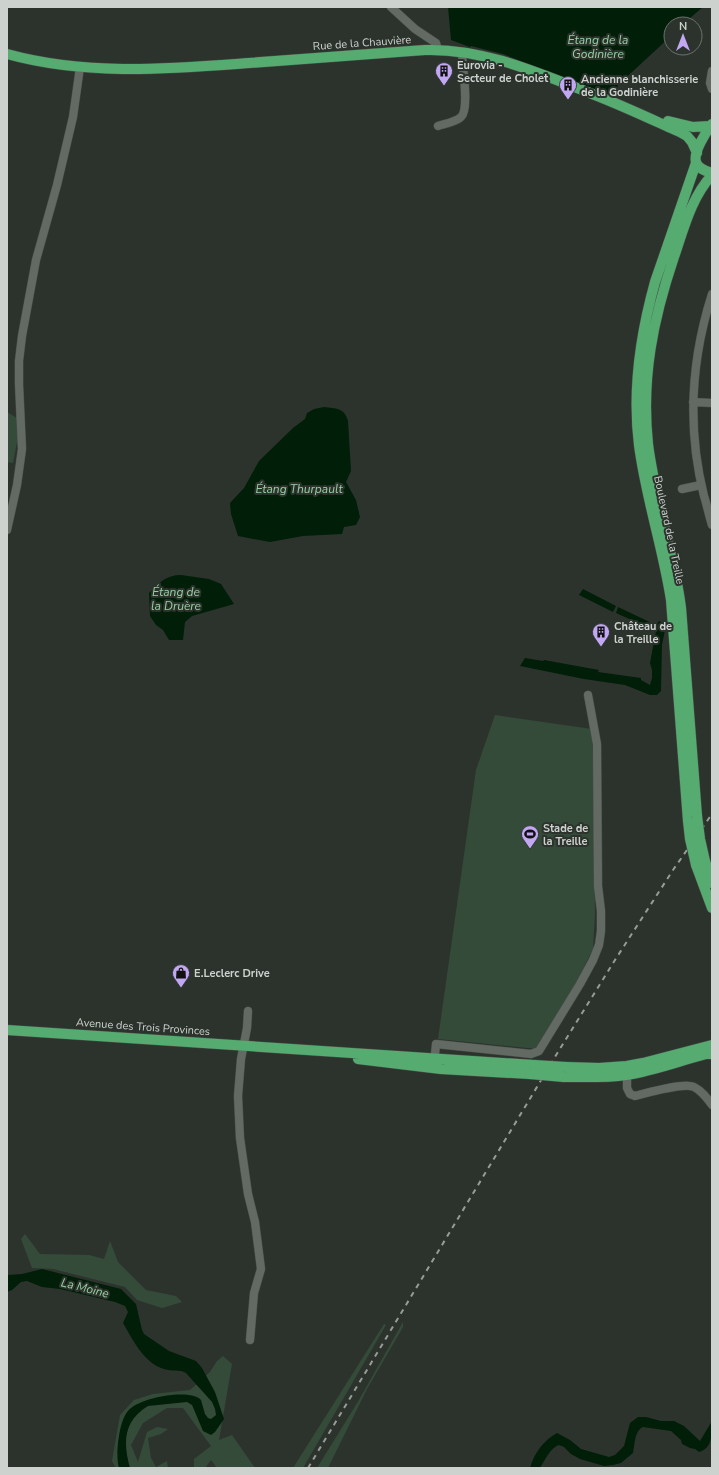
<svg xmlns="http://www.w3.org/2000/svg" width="719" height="1475" font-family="'Nunito Sans',sans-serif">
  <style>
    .green { fill: #354b39 }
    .water { fill: #001e08 }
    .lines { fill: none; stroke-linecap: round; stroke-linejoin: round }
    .minor-casing { stroke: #484e49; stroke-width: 9 }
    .major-casing { stroke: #484e49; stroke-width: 11 }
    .minor { stroke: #626a63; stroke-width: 8 }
    .major { stroke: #55ab70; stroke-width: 10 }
    .rail { stroke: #979c98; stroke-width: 2; stroke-dasharray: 5 5; stroke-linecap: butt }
    .major-bridge-casing { stroke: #484e49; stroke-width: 11; stroke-linecap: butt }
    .major-bridge { stroke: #55ab70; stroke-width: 10 }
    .labels { text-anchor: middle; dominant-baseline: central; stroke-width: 4; stroke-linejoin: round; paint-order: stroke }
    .street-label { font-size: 11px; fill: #ced2cf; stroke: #2c332d }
    .poi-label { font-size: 11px; font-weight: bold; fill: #ced2cf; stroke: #2c332d; text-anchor: start }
    .water-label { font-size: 12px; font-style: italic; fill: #96d0a2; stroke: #2c332d }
  </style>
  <rect width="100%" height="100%" fill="#2c332d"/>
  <path class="green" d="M7,412L17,418L18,437L13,463L7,462Z
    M495,715L592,729L594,784L595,913L593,949L573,989L538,1049L438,1039L476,770Z
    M25,1234L40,1254L89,1255L104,1259L110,1241L118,1262L146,1290L176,1296L182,1302L162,1308L137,1300L125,1287L53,1269L32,1268L21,1239Z
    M403,1322V1327L367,1389L328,1468H317L359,1400Z
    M384,1324L386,1325L303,1468H293Z
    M223,1356L232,1364L219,1440L232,1435L255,1468H217L211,1460L205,1468H194V1459L211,1446L183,1408H167L143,1423L131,1445L138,1462L147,1432L157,1427L168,1429L161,1434L148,1438L151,1458L156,1467L167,1461L168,1468H116L112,1461L120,1415L134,1400L153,1394L190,1390L210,1372L217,1361Z"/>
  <path class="water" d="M448,7H703L683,24H671V36L618,85L615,98L503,54L471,46L470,47L451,40Z
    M324,407C336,409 344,407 348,421L351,471L346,482L356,500L360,517L356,525L344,527L342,534L303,536L270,542L238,536L231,514L230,503L244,488L259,461L293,428L305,419L307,413L314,409Z
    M181,575L209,579L221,584L234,604L192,616L185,622L183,640H169L163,630L156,625L150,616L149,593C159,583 166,575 181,575Z
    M583,589L616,606L613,612L579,595Z
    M618,607L656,625L659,621L666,625L662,645L661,691L657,695H650L625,685L584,679L520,666L525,658L543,661L544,660L599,670L598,672L641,678V680L650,685L652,678V670L650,663L656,631L616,613Z
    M42,1269L121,1289L136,1304L142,1330L144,1334L169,1351L196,1361L202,1368L215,1392L224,1419L215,1432L211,1435L203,1431L192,1405L187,1402L148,1406C123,1421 123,1443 130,1468H119C115,1456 119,1420 128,1411C138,1398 190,1388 201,1400L205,1414L208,1418L211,1419L216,1415L215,1409L212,1402L186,1373C179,1369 172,1372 164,1369C145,1364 132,1339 123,1323L128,1312L125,1306L115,1302L60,1289L42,1287L27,1281L21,1282L12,1290L7,1292V1275L22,1274Z
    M638,1417H646L661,1421H674L684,1426L700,1441L712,1421C712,1432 713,1449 699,1452L695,1449L690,1448L682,1444L681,1440L671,1431L643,1427C634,1431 635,1445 633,1453L621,1463L613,1465L604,1466L580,1459L571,1454L564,1447L559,1445C550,1448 545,1460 540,1468H530C534,1453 544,1440 557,1433L570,1440L581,1449L609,1457L615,1455L624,1446L630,1423Z"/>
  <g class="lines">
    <g class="minor-casing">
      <path id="minor" d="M391,7L415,29L436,43L438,50
        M712,71L710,83L712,89
        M438,126C444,124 456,122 461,117C470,109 462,66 462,52
        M712,294C691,360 687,428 704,496C707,505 709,516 712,525
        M693,402L712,403
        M682,489L701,485
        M7,530L17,485L22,449L19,384V361L22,336L36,260L57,185L73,117L80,67
        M248,1011L247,1028L241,1059L238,1096L240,1138L248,1194L255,1222L261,1269L254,1293L250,1340
        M434,1064L436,1044L531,1054L539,1051L580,984L593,960L599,945L601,931V911L598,886L597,744L588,695
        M627,1075V1088L630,1094L635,1096C647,1093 684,1082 694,1087C702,1091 707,1098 712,1105"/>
    </g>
    <g class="major-casing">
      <path id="major" d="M7,54C87,76 167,69 249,63C307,59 366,54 425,50C484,48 541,74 595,95C618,104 640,114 662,124C670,128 679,131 687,136L692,142L697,153
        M668,121L693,127L710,126
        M712,124C706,132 693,152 696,162C698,169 706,171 712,173
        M697,816L681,608C674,552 655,500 648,444C641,378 653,319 674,257C684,228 691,198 712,175
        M688,821L671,600C663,548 646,498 639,445C632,390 640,336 655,282L696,163
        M705,861L712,883
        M696,865L712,908
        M7,1030L534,1065
        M358,1059L441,1069L530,1074
        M566,1067L599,1068L627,1066L643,1063L712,1045
        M564,1077C585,1077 605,1078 626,1075C653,1071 679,1061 706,1054H712"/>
    </g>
    <use href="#minor" class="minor"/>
    <use href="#major" class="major"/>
    <path class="rail" d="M308,1468L558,1052L615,960L673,870L712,814"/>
    <g class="major-bridge-casing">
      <path id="major-bridge" d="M697,816L700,839L705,861
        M688,821L690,839L696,865
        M534,1065L566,1067
        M530,1074L564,1077"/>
    </g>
    <use href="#major-bridge" class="major-bridge"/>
  </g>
  <defs>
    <g id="building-pin" transform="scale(0.9)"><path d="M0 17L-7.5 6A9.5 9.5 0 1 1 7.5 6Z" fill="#c2a7f2" stroke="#2c332d"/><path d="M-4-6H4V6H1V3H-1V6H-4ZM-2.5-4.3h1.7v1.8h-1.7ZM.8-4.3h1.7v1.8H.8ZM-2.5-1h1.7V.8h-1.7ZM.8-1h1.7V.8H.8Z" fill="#111"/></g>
    <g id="stadium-pin" transform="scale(0.9)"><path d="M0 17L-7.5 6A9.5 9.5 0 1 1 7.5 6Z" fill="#c2a7f2" stroke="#2c332d"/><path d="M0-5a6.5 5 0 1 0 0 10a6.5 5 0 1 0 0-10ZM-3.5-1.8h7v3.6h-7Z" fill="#111"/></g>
    <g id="shop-pin" transform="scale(0.9)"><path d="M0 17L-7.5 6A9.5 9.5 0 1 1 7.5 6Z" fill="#c2a7f2" stroke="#2c332d"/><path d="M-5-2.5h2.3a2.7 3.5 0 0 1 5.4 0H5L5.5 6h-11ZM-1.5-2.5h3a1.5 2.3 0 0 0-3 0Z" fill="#111"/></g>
  </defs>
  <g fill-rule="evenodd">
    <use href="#building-pin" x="444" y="71"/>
    <use href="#building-pin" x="568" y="85"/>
    <use href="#building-pin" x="601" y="632"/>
    <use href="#stadium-pin" x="530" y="834"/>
    <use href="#shop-pin" x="181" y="973"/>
  </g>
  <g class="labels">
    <g class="street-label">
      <text transform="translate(362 43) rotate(-4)">Rue de la Chauvière</text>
      <text transform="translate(669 530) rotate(78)">Boulevard de la Treille</text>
      <text transform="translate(143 1027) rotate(4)">Avenue des Trois Provinces</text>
    </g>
    <g class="poi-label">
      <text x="457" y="65">Eurovia -<tspan x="457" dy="13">Secteur de Cholet</tspan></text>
      <text x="581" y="79">Ancienne blanchisserie<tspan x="581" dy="13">de la Godinière</tspan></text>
      <text x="614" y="626">Château de<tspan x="614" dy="13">la Treille</tspan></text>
      <text x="543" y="828">Stade de<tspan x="543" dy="13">la Treille</tspan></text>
      <text x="194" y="973">E.Leclerc Drive</text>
    </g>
    <g class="water-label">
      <text x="598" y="40">Étang de la<tspan x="598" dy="14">Godinière</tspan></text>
      <text x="299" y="489">Étang Thurpault</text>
      <text x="176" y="592">Étang de<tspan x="176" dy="14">la Druère</tspan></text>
      <text transform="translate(85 1288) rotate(14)">La Moine</text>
    </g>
  </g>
  <rect width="719" height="1475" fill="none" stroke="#ced2cf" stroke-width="16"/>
  <g transform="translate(683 36)"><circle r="19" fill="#2c332d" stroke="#6d736e"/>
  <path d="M0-3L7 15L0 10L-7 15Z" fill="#c2a7f2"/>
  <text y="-6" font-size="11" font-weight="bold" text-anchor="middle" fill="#ced2cf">N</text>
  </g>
</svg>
